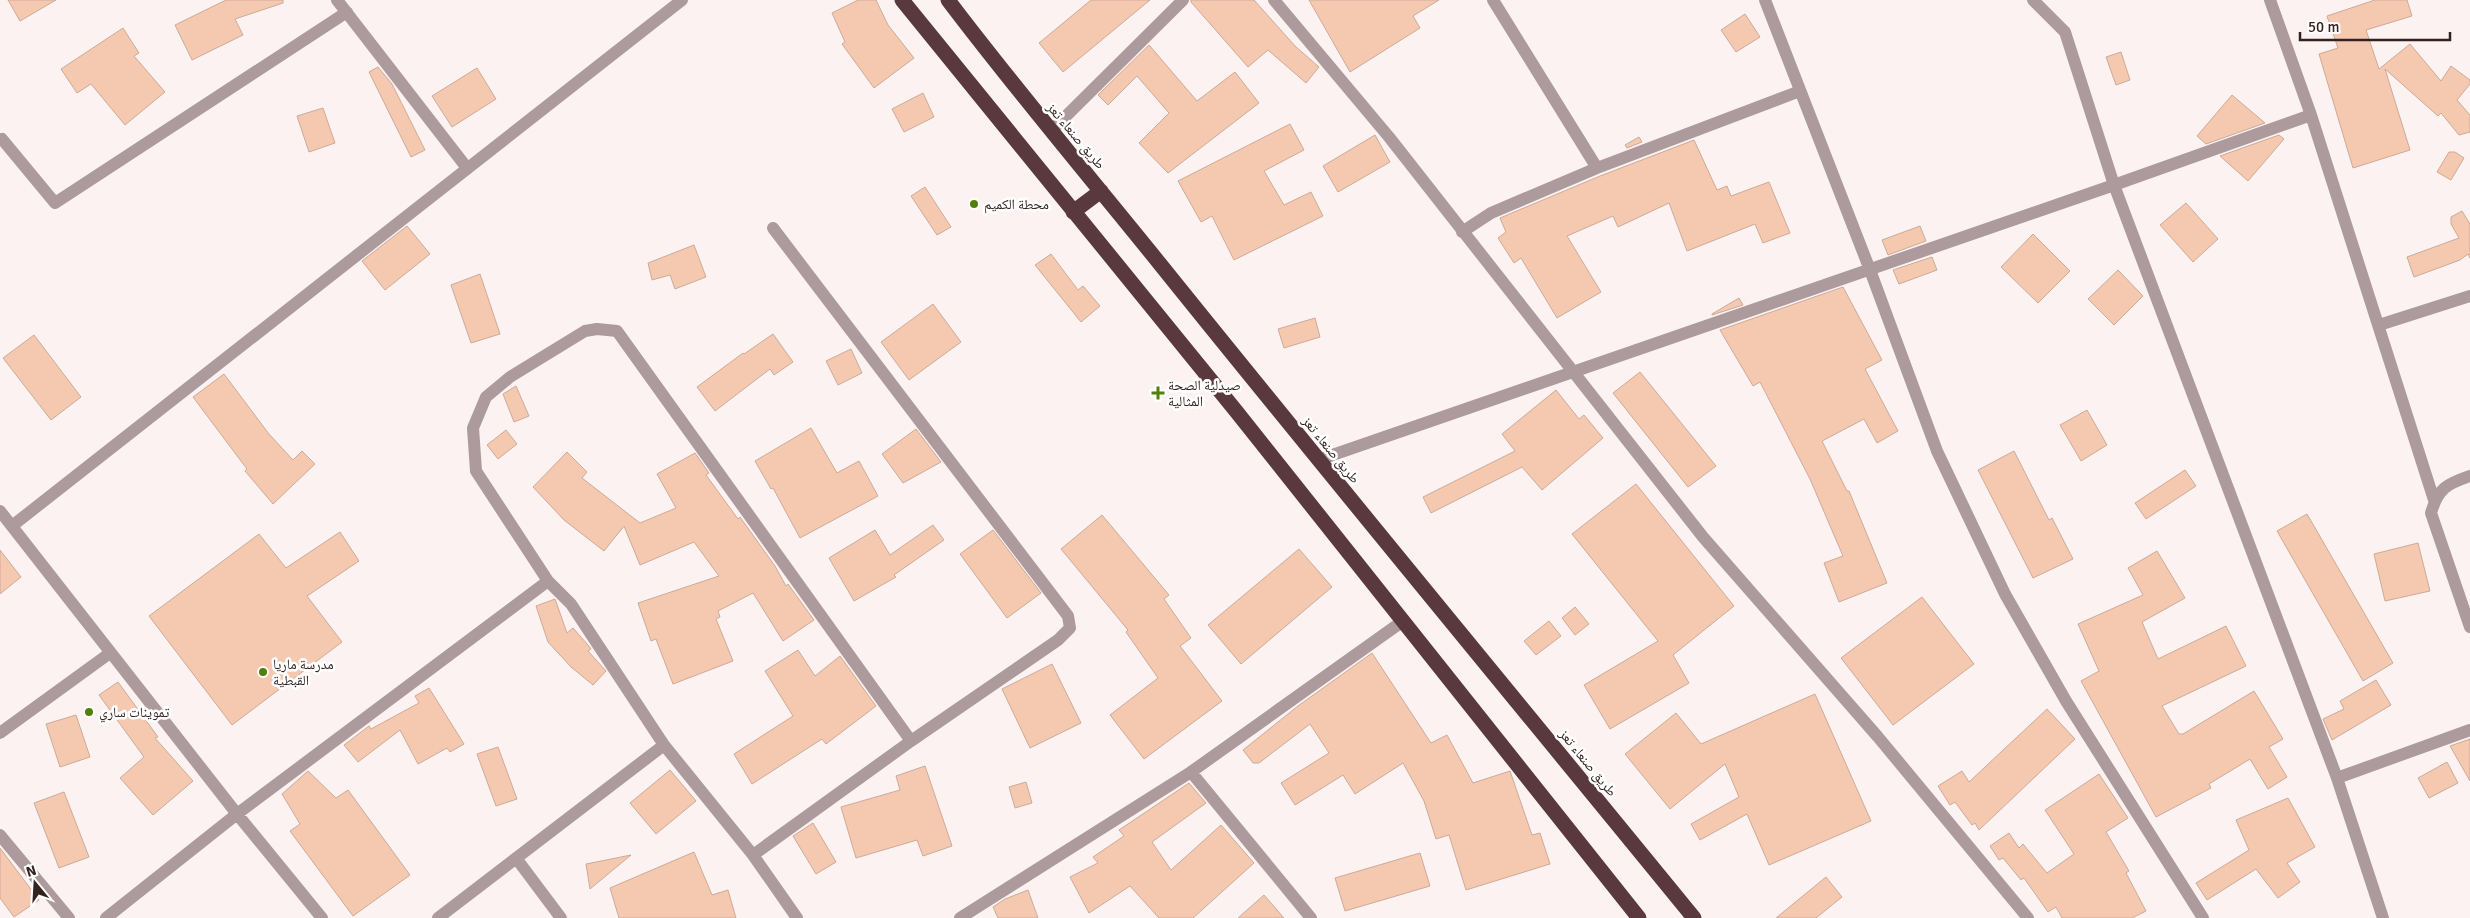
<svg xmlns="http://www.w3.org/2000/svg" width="2470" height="918" font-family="Signika,'Noto Naskh Arabic',sans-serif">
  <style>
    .building { fill: #f5c8b0; stroke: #cdaa98 }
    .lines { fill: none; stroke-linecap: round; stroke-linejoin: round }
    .minor { stroke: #ac9a9d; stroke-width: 12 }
    .highway { stroke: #59383e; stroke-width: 15 }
    .poi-dot { fill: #52800b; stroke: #fff; stroke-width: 2 }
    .labels { text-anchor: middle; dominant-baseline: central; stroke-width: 5; stroke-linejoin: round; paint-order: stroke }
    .street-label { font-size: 14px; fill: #322220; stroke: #fff }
    .poi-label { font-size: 14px; fill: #322220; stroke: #fff; text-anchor: start }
  </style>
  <rect width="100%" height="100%" fill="#fbf2f1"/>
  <path class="building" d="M8,0H56L20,21Z
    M226,0H283V3L235,19L243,35L192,60L175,25Z
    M858,0H876L888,25L914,58L874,88L842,44L845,42L832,13Z
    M1091,0H1150L1063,72L1039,43Z
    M1191,0H1254L1295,46L1319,67L1306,83L1268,50L1248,67L1191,2Z
    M1309,0H1439L1413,16L1420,28L1350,72Z
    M2375,0H2407L2412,16L2366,30L2379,69L2410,44L2441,81L2451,66L2470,80V84L2457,100L2470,115V132L2459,135L2441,113L2438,116L2385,69L2410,150L2353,168L2319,54L2338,48L2327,16Z
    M1745,14L1760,37L1736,52L1721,30Z
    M123,28L139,53L134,56L165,92L125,125L91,84L77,93L61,69Z
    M1149,45L1197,101L1235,72L1259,103L1168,173L1139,143L1169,113L1137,76L1108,105L1098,95Z
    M2121,52L2130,80L2116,85L2106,57Z
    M378,67L392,84L425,150L411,157L369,72Z
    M477,68L496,99L452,127L432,96Z
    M923,93L934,117L904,132L892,109Z
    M2232,95L2265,123L2206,144L2197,136Z
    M323,108L335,143L309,152L297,116Z
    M1290,124L1304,150L1264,171L1284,205L1311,192L1323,216L1234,260L1212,216L1201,222L1178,181Z
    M1375,135L1390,162L1338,192L1323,166Z
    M2279,135L2284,139L2248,181L2220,156Z
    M1639,137L1642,142L1627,148L1625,145Z
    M1694,140L1717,190L1727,186L1731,196L1769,182L1790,233L1763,243L1755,224L1687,251L1669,203L1618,227L1613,216L1567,236L1601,292L1557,318L1521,258L1514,263L1498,238L1506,232L1500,218L1600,176Z
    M2449,152H2455L2464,158L2451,180L2437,172Z
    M925,187L951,227L937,235L911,196Z
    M2186,203L2218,239L2193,262L2160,225Z
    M2462,211L2470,224V258L2468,254L2460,260L2414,277L2407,257L2459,238L2451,224V217Z
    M407,226L430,254L385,290L362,261Z
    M1920,226L1926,241L1888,255L1882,240Z
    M2033,234L2070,271L2038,303L2001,267Z
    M694,245L706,277L675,289L670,275L652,280L648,263Z
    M1051,254L1078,290L1083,286L1100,306L1081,322L1035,265Z
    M1932,257L1937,270L1899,284L1893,270Z
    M2118,270L2143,296L2114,325L2088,299Z
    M480,274L500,334L471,343L451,285Z
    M1843,287L1882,360L1865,369L1898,431L1877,443L1864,419L1822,441L1847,491H1849L1887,583L1839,602L1824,563L1843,556L1810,479L1760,382L1753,386L1720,330Z
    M1739,298L1743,305L1712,315V314Z
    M933,304L961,342L909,380L881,342Z
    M1315,318L1320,337L1284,348L1278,329Z
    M773,334L793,362L774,375L770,369L715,411L697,387L743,353L744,354Z
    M34,335L81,397L51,420L3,358Z
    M851,349L862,373L838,385L826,361Z
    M1640,372L1716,466L1688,487L1613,393Z
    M224,374L269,434L293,460L302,451L315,464L273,504L245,471L247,469L193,397Z
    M516,386L529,416L514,422L503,394Z
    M1556,390L1579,419L1584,415L1603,438L1542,490L1522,467L1431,513L1423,497L1515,451L1502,434Z
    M2087,410L2107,445L2081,461L2060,425Z
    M811,428L837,473L859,461L878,496L800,538L773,488L771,489L755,461Z
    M916,429L941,462L903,483L882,454Z
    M506,430L517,444L498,459L487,445Z
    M2014,451L2049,520L2052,518L2073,559L2033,578L1978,470Z
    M567,452L587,472L582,478L640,523L676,508L657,474L695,453L709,473L706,475L738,519L740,517L775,566L786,586L788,584L814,620L783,641L753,593L718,611L720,617L716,619L733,661L673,684L656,639L651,641L638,603L719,576L694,542L640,565L624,526L604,551L564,520L533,487Z
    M2185,470L2196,486L2146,519L2135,503Z
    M1636,484L1734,606L1673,655L1689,683L1610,729L1584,685L1658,641L1572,534Z
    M2307,514L2393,663L2363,681L2277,531Z
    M1102,515L1169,595L1164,599L1191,638L1180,646L1222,701L1144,759L1110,715L1158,678L1126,632L1128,630L1061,549Z
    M933,525L944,540L894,575L896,577L854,601L829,558L875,530L890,555Z
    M993,530L1041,593L1007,618L960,554Z
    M340,532L359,561L307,596L342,642L232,725L149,616L259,534L286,568Z
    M2418,543L2430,591L2385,601L2374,554Z
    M1299,549L1332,587L1241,664L1208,625Z
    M0,550L21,577L0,594Z
    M2157,551L2185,598L2142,622L2158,659L2226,626L2246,666L2162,706L2179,734H2183L2254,691L2283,739L2269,747L2287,777L2268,789L2250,759L2209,784L2211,788L2156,817L2081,681L2099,671L2078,624L2143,595L2128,568Z
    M1922,597L1974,664L1893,725L1841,658Z
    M555,599L567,633L573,628L588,645L591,649L588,651L606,671L593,685L571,667L548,642L536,606Z
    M1575,607L1589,624L1575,635L1562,618Z
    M1549,621L1561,636L1536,655L1524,641Z
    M798,650L815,676L840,656L876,706L826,744L822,739L752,784L734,754L793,716L765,671Z
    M1372,653L1431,743L1447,735L1473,783L1510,771L1532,835L1540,833L1550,864L1466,890L1449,835L1436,839L1424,801L1403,763L1355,794L1343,775L1295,805L1281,783L1329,753L1310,724L1259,763H1253L1243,750L1298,706Z
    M1052,664L1081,723L1030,748L1002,689Z
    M2376,680L2391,705L2332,740L2323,719L2344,709L2340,701Z
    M118,682L158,737L155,738L193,781L153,815L120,778L144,757L99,695Z
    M429,688L464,744L450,752L447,748L418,764L400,730L358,762L344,745L369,726L371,729L419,703L415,696Z
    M1815,694L1871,821L1769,865L1747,814L1700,840L1691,824L1739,797L1725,764L1670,809L1625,754L1676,713L1701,744Z
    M2047,709L2075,739L1979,830L1975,823L1972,825L1955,802L1950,805L1938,786L1962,771L1969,782Z
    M76,715L90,757L60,767L46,724Z
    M2470,739V781L2450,746Z
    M498,747L517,799L496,806L477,754Z
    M2447,762L2458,783L2429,798L2418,778Z
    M925,766L952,846L923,856L917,840L856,858L841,807L900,790L896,776Z
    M670,770L696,801L656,834L630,803Z
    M308,771L336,798L348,790L410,875L353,916L290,831L300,824L282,794Z
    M2099,774L2128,818L2106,832L2129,871L2126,873L2146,911L2132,918H2062L2056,907L2048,912L2024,878L2021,880L2003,858L1999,860L1990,846L2009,833L2019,848L2023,844L2047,873L2074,854L2045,810Z
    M1026,782L1032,803L1015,808L1009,787Z
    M1189,783L1206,803L1152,842L1171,870L1221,825L1254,863L1193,918H1159L1130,886L1089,913L1070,877L1098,863L1093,857L1124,836L1119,830Z
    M64,792L89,857L59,868L34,803Z
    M2288,798L2315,847L2287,863L2300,882L2278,898L2256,869L2207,900L2196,883L2249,850L2236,820Z
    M813,823L836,862L816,874L793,836Z
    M0,848L39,900L14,917L0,898Z
    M694,852L712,895L728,890L736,918H619L610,888Z
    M1420,853L1430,886L1345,911L1335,878Z
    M631,855L590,889L586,864Z
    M1826,877L1842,897L1816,918H1776Z
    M1028,890L1038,918H998L993,907L1005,899Z
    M1264,895L1284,918H1238Z"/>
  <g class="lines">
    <path class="minor" d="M337,0L467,168
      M1274,0L1389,137L1703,537L1878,737L2028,918
      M1493,0L1597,168
      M1765,0L1870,270L1937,451L2005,594L2066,701L2203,918
      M2270,0L2311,115L2434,500
      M2311,115L2114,185L2337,778L2383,918
      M1051,131L1183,0
      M0,140L2,139L55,203L347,12
      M1462,232L1491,213L1597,168L1800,91
      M2379,325L2470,296
      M1318,460L2114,185L2065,32L2033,0
      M2470,476C2447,484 2438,488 2431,513L2470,627
      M0,511L237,814L322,918
      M12,526L682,0
      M0,733L110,653
      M1191,772L1311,918
      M2337,778L2470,730
      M0,835L69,918
      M753,855L911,741L1058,640L1070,628L1068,616L773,228
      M516,858L561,918
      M106,918L237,814L548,581
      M438,918L664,745
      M797,918L753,855L664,745L571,604L548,581L476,471L473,428L486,397L510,377L585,331L597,329L617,331L911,741
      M960,918L1191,772L1403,621"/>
    <path class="highway" d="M902,0L1236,411L1639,918
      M948,0C1016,90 1089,176 1160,264C1336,483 1516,700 1694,918
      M1073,212L1101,191"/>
  </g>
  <g class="poi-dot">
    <circle cx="974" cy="204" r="5"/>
    <path d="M1155.5 385.5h5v5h5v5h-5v5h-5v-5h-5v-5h5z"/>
    <circle cx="263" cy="672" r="5"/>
    <circle cx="89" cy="712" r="5"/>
  </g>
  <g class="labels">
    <g class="street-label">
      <text transform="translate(1076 136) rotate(50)">طريق صنعاء تعز</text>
      <text transform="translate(1331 450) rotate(51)">طريق صنعاء تعز</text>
      <text transform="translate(1588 763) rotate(51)">طريق صنعاء تعز</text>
    </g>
    <g class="poi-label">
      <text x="984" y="204">محطة الكميم</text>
      <text x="1168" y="385">صيدلية الصحة<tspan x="1168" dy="16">المثالية</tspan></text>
      <text x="273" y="664">مدرسة ماريا<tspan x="273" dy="16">القبطية</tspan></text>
      <text x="99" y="712">تموينات ساري</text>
    </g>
  </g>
  <g transform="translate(35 883) rotate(342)" stroke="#ffffff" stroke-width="4" paint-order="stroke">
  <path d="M0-4L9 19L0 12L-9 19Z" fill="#322220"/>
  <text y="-8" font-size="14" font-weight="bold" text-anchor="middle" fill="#322220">N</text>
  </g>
  <path d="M2300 32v8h150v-8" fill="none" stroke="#322220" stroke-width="2.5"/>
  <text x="2308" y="32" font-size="15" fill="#322220" stroke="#ffffff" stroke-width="4" paint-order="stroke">50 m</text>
</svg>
